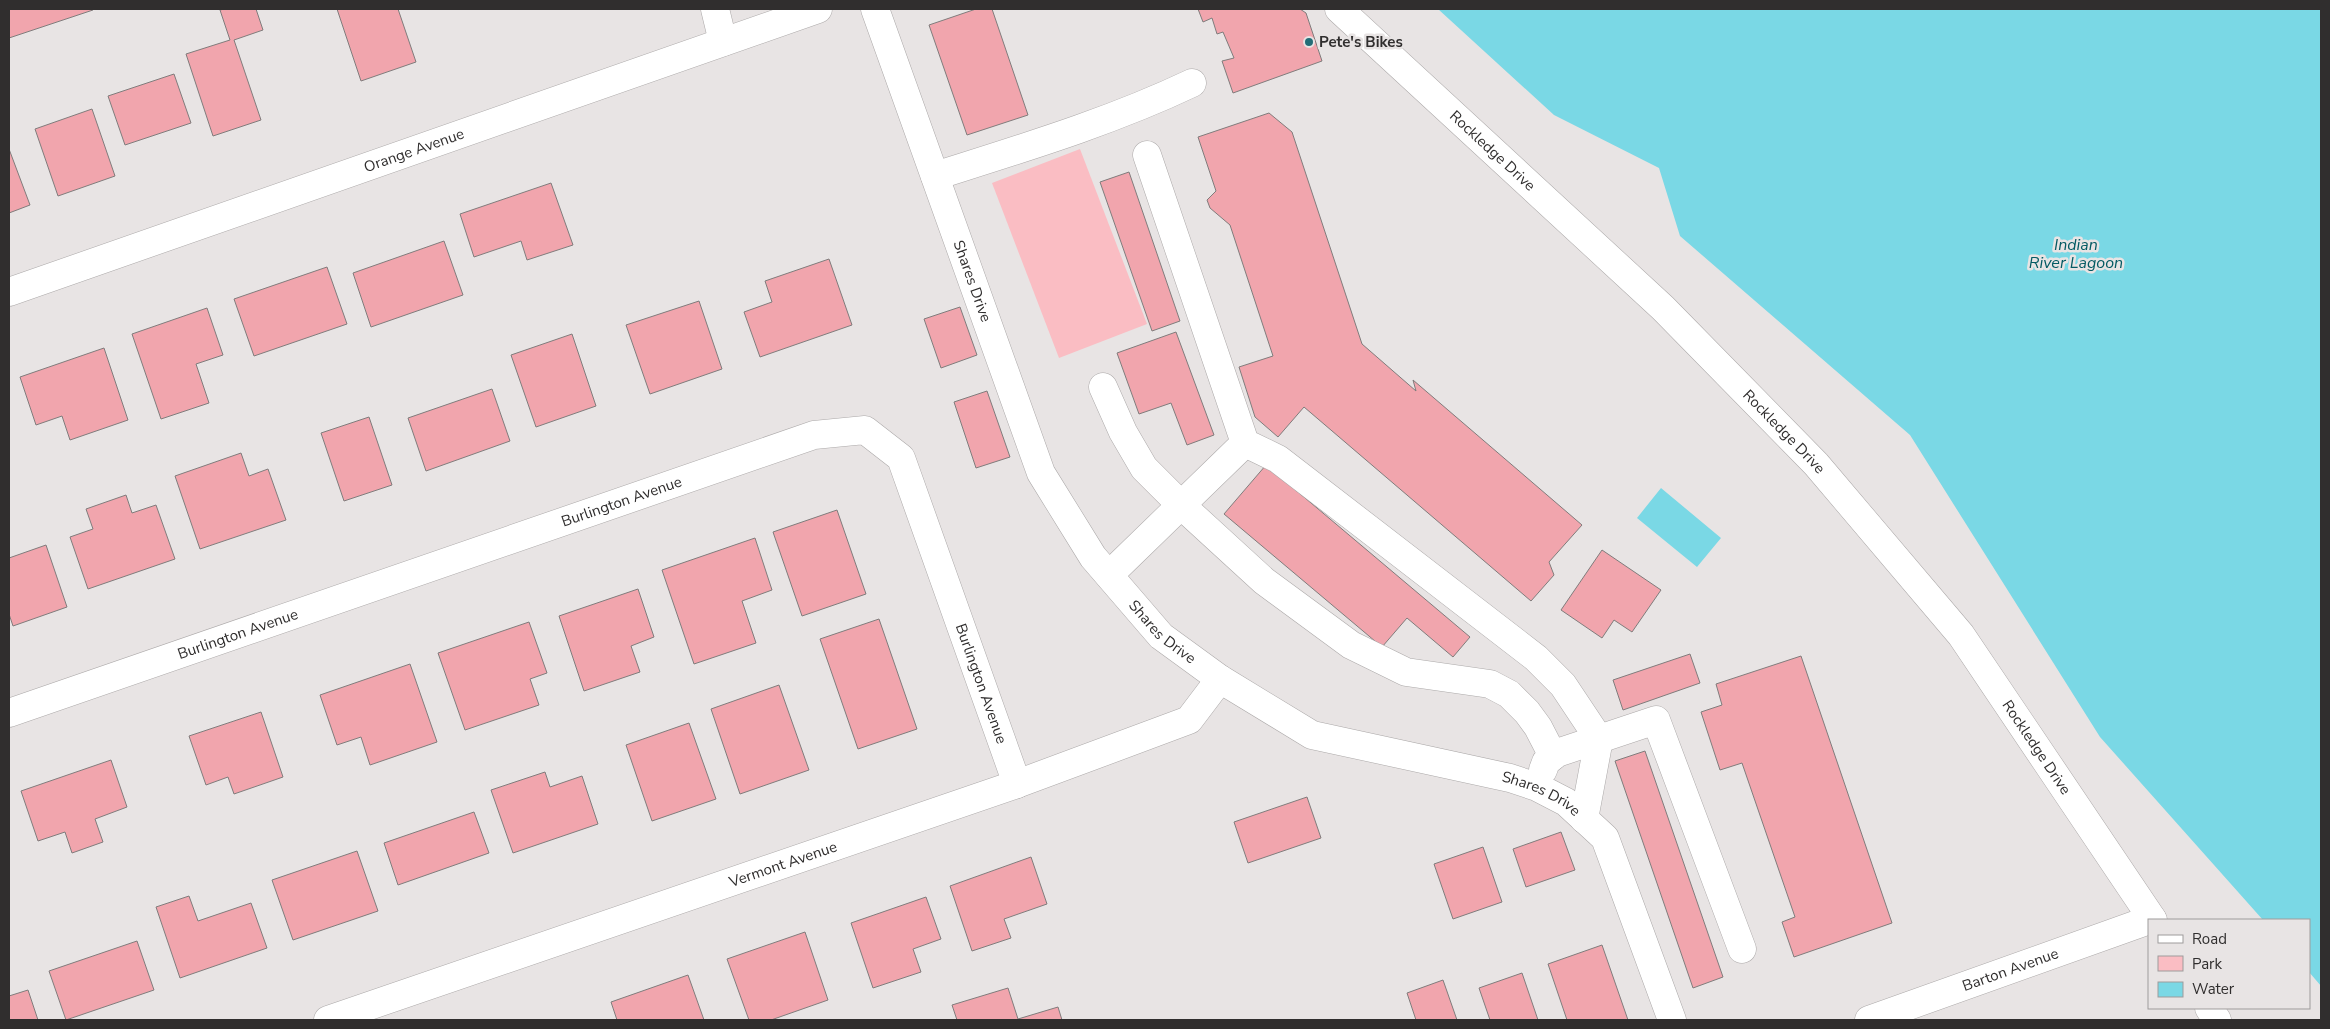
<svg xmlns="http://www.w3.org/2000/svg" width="2330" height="1029" font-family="'Nunito Sans',sans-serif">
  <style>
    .green { fill: #fabdc3 }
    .water { fill: #7ad8e5 }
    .building { fill: #f1a5ad; stroke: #807c7c }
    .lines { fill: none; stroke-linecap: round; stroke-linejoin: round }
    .minor-casing { stroke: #aca9a9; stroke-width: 29 }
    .minor { stroke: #fff; stroke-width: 28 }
    .poi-dot { fill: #236d77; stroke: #e8e4e4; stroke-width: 2 }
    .labels { text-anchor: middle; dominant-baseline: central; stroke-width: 5; stroke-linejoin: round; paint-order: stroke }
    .poi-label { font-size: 15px; font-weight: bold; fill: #302e2e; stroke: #e8e4e4; text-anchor: start }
    .street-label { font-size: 15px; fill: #302e2e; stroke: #e8e4e4 }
    .water-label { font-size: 16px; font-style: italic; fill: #035a63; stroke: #e8e4e4 }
  </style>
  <rect width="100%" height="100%" fill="#e8e4e4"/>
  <path class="green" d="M1080,149L1147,324L1059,358L992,183Z"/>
  <path class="water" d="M1438,9H2321V986L2309,972V920H2263L2100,737L1910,435L1680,236L1659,168L1554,115Z
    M1661,488L1721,538L1697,567L1637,518Z"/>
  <path class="building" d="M9,9H92L93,10L9,38Z
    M224,9H256L263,30L234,40L261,120L213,136L186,54L230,40L220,10Z
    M337,9H398L416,62L361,81Z
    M976,9H992L1028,115L967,135L929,25Z
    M1198,9H1300L1306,13L1322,61L1233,93L1222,61L1234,58L1223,32L1217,34L1212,18L1203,22Z
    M174,74L191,123L125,145L108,96Z
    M92,109L115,176L58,196L35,129Z
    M1269,113L1292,132L1362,344L1416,391L1413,380L1582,525L1549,562L1554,575L1531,601L1304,407L1278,437L1255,417L1239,367L1273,356L1230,225L1210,208L1207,200L1216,191L1198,137Z
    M9,149L30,205L9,213Z
    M1129,172L1180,321L1152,331L1100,182Z
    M551,183L573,245L527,260L521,241L474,257L460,214Z
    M444,241L463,295L371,327L353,273Z
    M829,259L852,325L760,357L744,312L772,302L765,281Z
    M327,267L347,324L254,356L234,299Z
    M699,301L722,369L650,394L626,325Z
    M960,307L977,355L941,368L924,319Z
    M207,308L223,355L196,364L209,403L161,419L132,334Z
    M1176,332L1214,435L1187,445L1171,403L1139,414L1117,353Z
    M572,334L596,406L536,427L511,355Z
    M104,348L128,420L70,440L62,416L36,425L20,377Z
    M492,389L510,441L426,471L408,418Z
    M987,391L1010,457L976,468L954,402Z
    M369,417L392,485L344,501L321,433Z
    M241,453L249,476L268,469L286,520L200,549L175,476Z
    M1266,465L1470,637L1453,657L1407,618L1382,647L1224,514Z
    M126,495L132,513L156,505L175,559L88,589L70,537L93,529L86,509Z
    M837,510L866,594L802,616L773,532Z
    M755,538L772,590L742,601L756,643L694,664L662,570Z
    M46,545L67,607L13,626L9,614V558Z
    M1602,550L1661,590L1632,632L1614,620L1602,638L1561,610Z
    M638,589L654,637L631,646L640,672L584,691L559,616Z
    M879,619L917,729L858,749L820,639Z
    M529,622L547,673L530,679L539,705L465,730L438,653Z
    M1690,654L1700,683L1623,710L1613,680Z
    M1801,656L1892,923L1794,957L1782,922L1795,917L1742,763L1720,770L1701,712L1722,705L1716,684Z
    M410,664L437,742L370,765L361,737L337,745L320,695Z
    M779,685L809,770L740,794L711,709Z
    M261,712L283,777L234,794L228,777L206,785L189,736Z
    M689,723L716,799L652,821L626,745Z
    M1645,751L1723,977L1693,988L1615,761Z
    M111,760L127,807L95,819L103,842L72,853L65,832L38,841L21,791Z
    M545,772L550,787L582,776L598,824L513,853L491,790Z
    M1307,797L1321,838L1248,863L1234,822Z
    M474,812L489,853L398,885L384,843Z
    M1561,832L1575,870L1526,887L1513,849Z
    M1483,847L1502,902L1453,919L1434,864Z
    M357,851L378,911L293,940L272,880Z
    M1031,857L1047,904L1004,919L1011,938L972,951L950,886Z
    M189,896L198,921L251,903L267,948L180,978L156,907Z
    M926,897L941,939L913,949L921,972L873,988L851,923Z
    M805,932L828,1000L771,1020H749L727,959Z
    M137,941L154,990L66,1020L49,971Z
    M1602,945L1628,1020H1567L1548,964Z
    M1522,973L1538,1020H1490L1479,988Z
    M688,975L704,1020H617L611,1002Z
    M1443,980L1457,1020H1416L1407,993Z
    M1008,988L1018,1019L1058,1007L1062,1020H957L952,1005Z
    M28,990L38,1020H9V996Z"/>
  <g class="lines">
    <g class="minor-casing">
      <g id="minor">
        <path d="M715,9L723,42"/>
        <path id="s1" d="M875,9L1041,473L1093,557L1161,636L1220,679L1312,735L1510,778L1537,787L1566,802L1605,838L1672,1020"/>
        <path id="s2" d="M1339,9L1663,308L1816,464L1961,635L2153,920"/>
        <path d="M1147,155L1245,443L1278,459L1536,658L1563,685L1599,739L1584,819"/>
        <path d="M935,176C1023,148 1110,122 1192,83"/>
        <path id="s3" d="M9,292L818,9"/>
        <path d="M1103,387L1123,432L1144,468L1181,505L1264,581L1351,645L1406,672L1490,684L1509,694L1527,712L1538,727L1553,756"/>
        <path d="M1109,575L1245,443"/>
        <path id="s4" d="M9,713L814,435L865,430L901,458L1017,784"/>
        <path d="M1543,770L1546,762L1557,753L1656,720L1742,949"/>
        <path d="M2209,1008L2217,1020"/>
        <path id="s5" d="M328,1020L1017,784L1189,720L1220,679"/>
        <path id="s6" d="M1869,1020L2152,919"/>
      </g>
    </g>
    <use href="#minor" class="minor"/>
  </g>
  <circle class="poi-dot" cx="1309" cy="42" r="5"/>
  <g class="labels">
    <g class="poi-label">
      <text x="1319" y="42">Pete's Bikes</text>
    </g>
    <g class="street-label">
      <text stroke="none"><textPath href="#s3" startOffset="429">Orange Avenue</textPath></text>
      <text stroke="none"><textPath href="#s2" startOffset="209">Rockledge Drive</textPath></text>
      <text stroke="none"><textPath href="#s1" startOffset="289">Shares Drive</textPath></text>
      <text stroke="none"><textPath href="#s2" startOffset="614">Rockledge Drive</textPath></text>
      <text stroke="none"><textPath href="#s4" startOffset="648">Burlington Avenue</textPath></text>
      <text stroke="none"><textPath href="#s1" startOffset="694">Shares Drive</textPath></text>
      <text stroke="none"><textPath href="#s4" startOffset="242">Burlington Avenue</textPath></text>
      <text stroke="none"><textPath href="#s4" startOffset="1188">Burlington Avenue</textPath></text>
      <text stroke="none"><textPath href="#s2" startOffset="1019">Rockledge Drive</textPath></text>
      <text stroke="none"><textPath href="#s1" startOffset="1114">Shares Drive</textPath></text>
      <text stroke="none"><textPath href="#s5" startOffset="481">Vermont Avenue</textPath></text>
      <text stroke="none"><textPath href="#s6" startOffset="150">Barton Avenue</textPath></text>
    </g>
    <g class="water-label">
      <text x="2076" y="245">Indian<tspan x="2076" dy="18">River Lagoon</tspan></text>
    </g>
  </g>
  <rect width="2330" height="1029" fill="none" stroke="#302e2e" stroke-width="20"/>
  <rect x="2148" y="919" width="162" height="90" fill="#e8e4e4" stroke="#9e9b9b"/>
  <rect x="2158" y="935" width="25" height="8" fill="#ffffff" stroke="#9e9b9b"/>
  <text x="2192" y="944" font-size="15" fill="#302e2e">Road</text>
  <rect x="2158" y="956" width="25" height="15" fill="#fabdc3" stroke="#9e9b9b"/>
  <text x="2192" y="969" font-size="15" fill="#302e2e">Park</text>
  <rect x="2158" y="982" width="25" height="15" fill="#7ad8e5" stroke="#9e9b9b"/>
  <text x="2192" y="994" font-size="15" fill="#302e2e">Water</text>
</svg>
